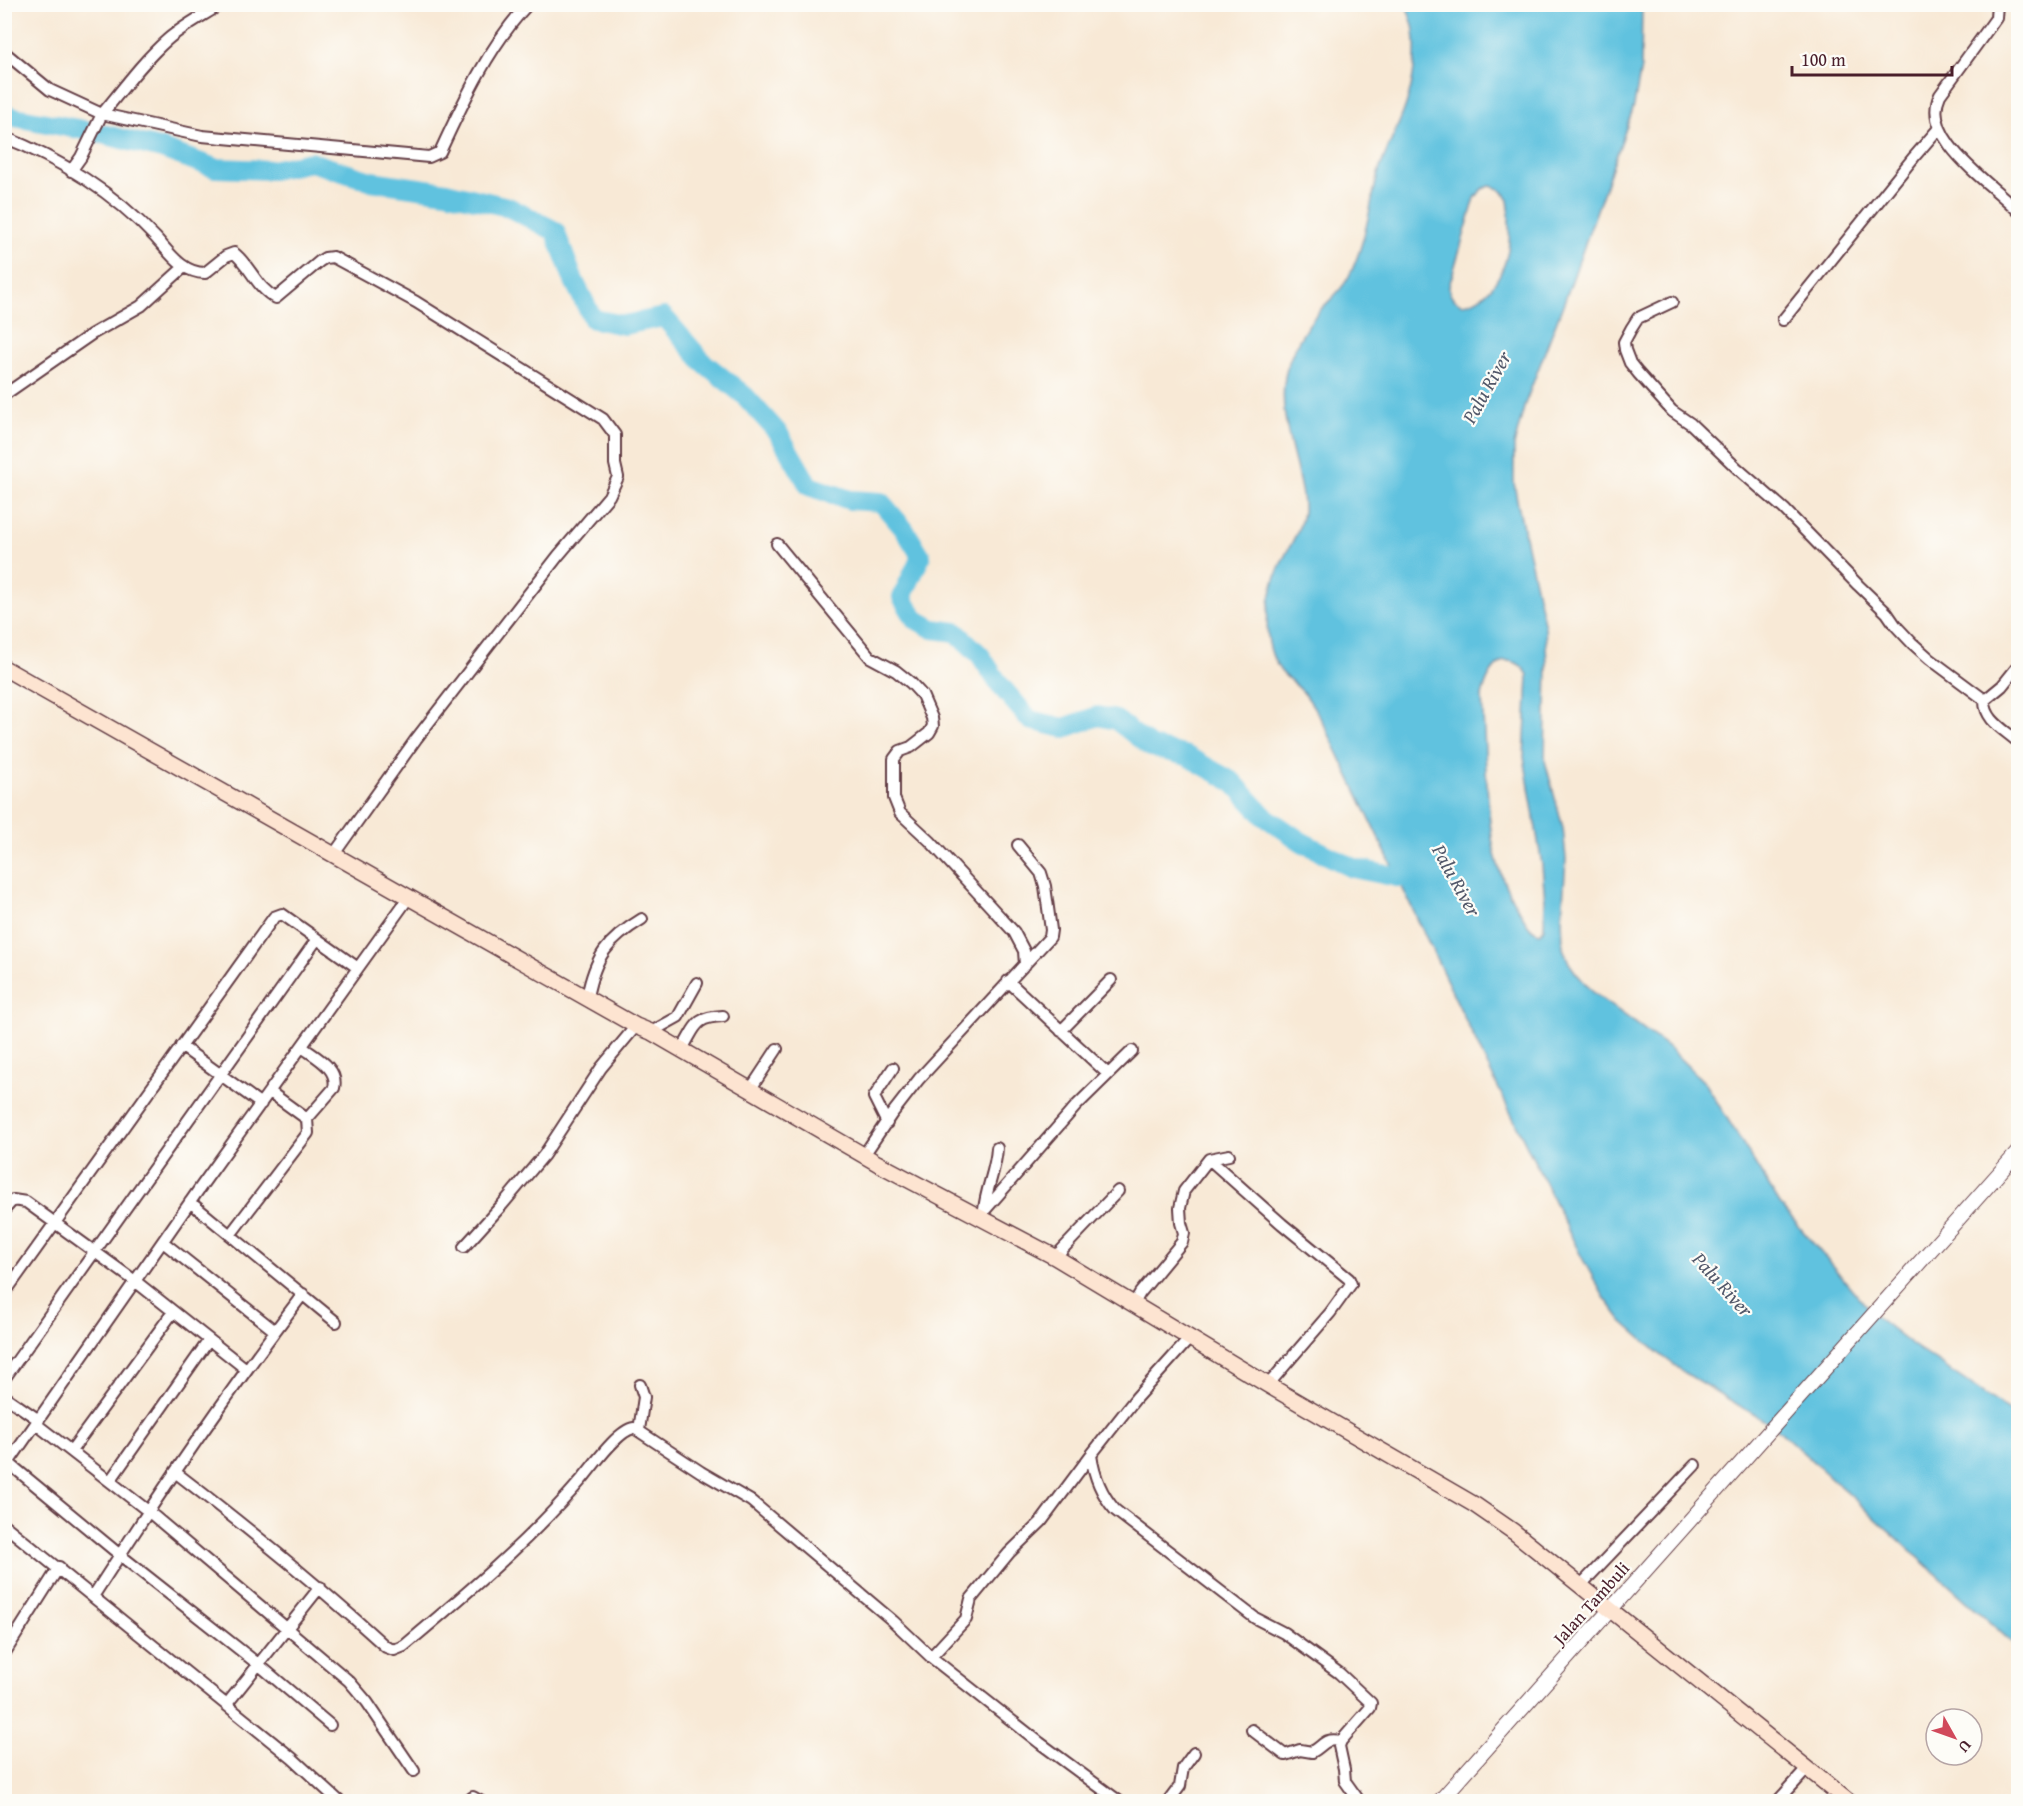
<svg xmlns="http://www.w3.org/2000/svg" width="2023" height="1806" font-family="'Gentium Book Plus',serif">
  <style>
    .water { fill: #61c2df; stroke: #567085; stroke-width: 1.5; fill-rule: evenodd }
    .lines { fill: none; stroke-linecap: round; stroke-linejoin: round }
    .river { stroke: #61c2df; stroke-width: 20 }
    .minor-casing { stroke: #643d45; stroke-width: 14 }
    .tertiary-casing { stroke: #643d45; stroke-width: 16 }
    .secondary-casing { stroke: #643d45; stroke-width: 18 }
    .minor { stroke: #fff; stroke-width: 10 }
    .tertiary { stroke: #fff; stroke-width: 14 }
    .secondary { stroke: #fde4d1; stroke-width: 15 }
    .labels { text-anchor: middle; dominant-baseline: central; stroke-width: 4.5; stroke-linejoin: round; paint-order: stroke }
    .street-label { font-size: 18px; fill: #4a1f2b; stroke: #fdfcf7 }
    .water-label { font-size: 20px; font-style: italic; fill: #52586a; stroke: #fdfcf7 }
  </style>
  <rect width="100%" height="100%" fill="#fdfcf7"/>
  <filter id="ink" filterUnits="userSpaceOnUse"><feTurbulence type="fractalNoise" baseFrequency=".0167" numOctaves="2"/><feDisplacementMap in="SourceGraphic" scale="12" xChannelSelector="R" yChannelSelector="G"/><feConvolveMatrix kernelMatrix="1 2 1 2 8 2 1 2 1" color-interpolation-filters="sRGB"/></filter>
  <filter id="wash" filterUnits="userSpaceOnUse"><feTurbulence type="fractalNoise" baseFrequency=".008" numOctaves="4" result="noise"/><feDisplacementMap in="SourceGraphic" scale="24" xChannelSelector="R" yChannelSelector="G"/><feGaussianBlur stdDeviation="1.35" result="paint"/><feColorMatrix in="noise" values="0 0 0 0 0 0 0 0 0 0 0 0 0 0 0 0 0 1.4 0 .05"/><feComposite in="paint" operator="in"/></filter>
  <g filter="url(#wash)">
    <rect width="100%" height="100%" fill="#f8e9d6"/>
    <path class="water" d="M1406,5H1642L1641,67L1634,106L1569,289L1525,404L1514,445V483L1518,505L1545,627L1547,665L1545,761L1563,828L1566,859L1562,916L1563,948L1569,963L1576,973L1594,993L1667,1046L1706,1084L1780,1204L1873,1314L1910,1343L2018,1417V1648L1785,1436L1775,1427L1685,1373L1657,1352L1622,1321L1604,1297L1581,1256L1490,1071L1325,726C1318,715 1312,702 1303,692C1296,684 1286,678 1280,670C1261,642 1266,604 1277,573C1284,553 1301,533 1303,511C1304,499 1300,486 1298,475C1291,444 1279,409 1285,377C1290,351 1305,328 1321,309C1331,299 1341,291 1348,278C1365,247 1369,209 1378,174C1386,148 1401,124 1408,98C1414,79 1417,51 1414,31C1413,22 1409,13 1406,5ZM1490,186C1496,187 1502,190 1506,195C1510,202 1509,211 1509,219C1509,226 1510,235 1509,242C1507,269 1490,302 1461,304C1452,299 1449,296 1449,286L1475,198L1482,189ZM1504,661C1516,660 1523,665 1528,675L1524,757L1542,865L1545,901L1544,928L1541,933C1531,932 1527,923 1522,915C1489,868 1490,824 1486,770C1485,745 1483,720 1482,696C1485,683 1491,667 1504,661Z"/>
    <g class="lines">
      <path class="river" d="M4,115L94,132L162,149L215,168L272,170L311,162L371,181L446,192L508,207L555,231L574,281L593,319L624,325L664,317L703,362L745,396L779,434L809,486L850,500L881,502L904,529L921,556L902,597L915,619L933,629L956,632L980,655L999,684L1030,720L1064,728L1098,716L1116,720L1151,747L1187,756L1233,782L1264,816L1302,842L1353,868L1397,877L1421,878"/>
    </g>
  </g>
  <g filter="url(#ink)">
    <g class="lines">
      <g class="minor-casing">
        <path id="minor" d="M1997,4L1996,18L1991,25L1940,95C1919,139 1993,184 2018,211
          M4,52L50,90L102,114C123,89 142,62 167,40C183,26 203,16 221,4
          M4,137C60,159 114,193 155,237C169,252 182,273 205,273L226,256L234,253C250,265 257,289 276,298L320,261L325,258L333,257L416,302L603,419L615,435V464L618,477L609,496L558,556L416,739L334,854
          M71,171L81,157L102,114L202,136L429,157L440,152C464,100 489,46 528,4
          M1672,302L1638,318L1631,329L1624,342L1625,350L1630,363L1638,373L1672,411L1691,424L1738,469L1784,509L1858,585L1887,613L1896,626L1912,643L1930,659L1985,700
          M1783,320L1914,157L1939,128
          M4,395L92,334L141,306L184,267
          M777,544L870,657L896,671L911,683L922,695L932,718L933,726L929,733L911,747L900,751L894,759V798L900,813L930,841L1014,932L1024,951L1025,965
          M2018,666L2002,686L1985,700C1984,720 2005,730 2018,742
          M1008,981L1108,1074
          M587,997C595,957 607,940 642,919
          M1061,1031L1111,980
          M651,1032L678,1017L697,983
          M181,1046L261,1104
          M302,1047C315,1057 339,1068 334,1088L307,1119
          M682,1049C696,1027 694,1017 723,1016
          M750,1090L777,1049
          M887,1123L874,1097L893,1068
          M864,1155L891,1115L919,1079L1050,937L1051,930L1045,886L1041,873L1018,845
          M1209,1159L1282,1224L1349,1279L1351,1284L1330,1313L1268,1385
          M190,1202L336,1322
          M4,1210L13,1200L26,1202L135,1281L246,1369
          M984,1210C986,1188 996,1170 997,1148
          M978,1218L1076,1106L1132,1051
          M230,1235L308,1133L307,1119L270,1092
          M163,1242L275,1331
          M464,1247L502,1205L544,1155L601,1068L636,1026
          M1055,1257L1118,1191
          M4,1294L274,917L282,914L358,968
          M1133,1305L1140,1293L1182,1242L1184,1233L1181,1223L1180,1208L1184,1191L1209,1159L1229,1155
          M1190,1338L1136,1398L1091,1455C1094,1476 1101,1494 1115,1510L1255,1618L1284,1633L1339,1673L1371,1703L1370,1708L1341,1741L1339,1746L1344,1769L1345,1781L1360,1802
          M4,1379L317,939
          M4,1396L39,1420
          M36,1424L148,1511L349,1681L367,1702L414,1771
          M639,1430L644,1397L640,1385
          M71,1451L173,1312
          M5,1460L120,1555L258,1664L330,1725
          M4,1469L202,1185L409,897
          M175,1472C248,1528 318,1585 386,1647L394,1650L404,1646C466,1594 529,1541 582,1479C593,1466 618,1430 634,1428L701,1472L751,1501L893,1621L931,1657L1040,1743L1120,1802
          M110,1481L209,1340
          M4,1525L292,1758L340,1802
          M1580,1586L1695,1465
          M94,1595C160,1492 228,1392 303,1294
          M4,1654L59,1567
          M931,1657L966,1619L971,1599L1009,1553L1041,1522L1091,1455
          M227,1704L320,1587
          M1252,1730L1285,1755L1300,1750L1312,1752C1325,1745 1323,1738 1341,1741
          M467,1802L473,1797L482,1802
          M1168,1802L1180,1786L1183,1768L1194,1753
          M1777,1802L1808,1768"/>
      </g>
      <g class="tertiary-casing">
        <path id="tertiary" d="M1439,1802L2018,1152"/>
      </g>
      <g class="secondary-casing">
        <path id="secondary" d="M4,668L636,1026L651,1032L877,1163L1055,1257L1268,1385L1475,1505L1514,1532L1849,1802"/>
      </g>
      <use href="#minor" class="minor"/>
      <use href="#tertiary" class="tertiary"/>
      <use href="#secondary" class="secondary"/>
    </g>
  </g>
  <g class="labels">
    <g class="street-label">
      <text transform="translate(1591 1603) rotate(-48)">Jalan Tambuli</text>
    </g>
    <g class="water-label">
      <text transform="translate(1486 387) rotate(-61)">Palu River</text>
      <text transform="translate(1457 880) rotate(61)">Palu River</text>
      <text transform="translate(1723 1284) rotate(48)">Palu River</text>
    </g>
  </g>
  <rect width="2023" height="1806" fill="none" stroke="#fdfcf7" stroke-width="24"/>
  <g transform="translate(1954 1737) rotate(130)"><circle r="28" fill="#fdfcf7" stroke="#b5a4a5" stroke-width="1.5"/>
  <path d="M0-4.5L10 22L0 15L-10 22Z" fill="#d1495b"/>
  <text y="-9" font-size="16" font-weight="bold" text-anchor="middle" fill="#4a1f2b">U</text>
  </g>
  <path d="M1792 66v9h160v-9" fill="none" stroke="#4a1f2b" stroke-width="3"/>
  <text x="1801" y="66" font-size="18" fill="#4a1f2b" stroke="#fdfcf7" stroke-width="4.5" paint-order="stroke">100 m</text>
</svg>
